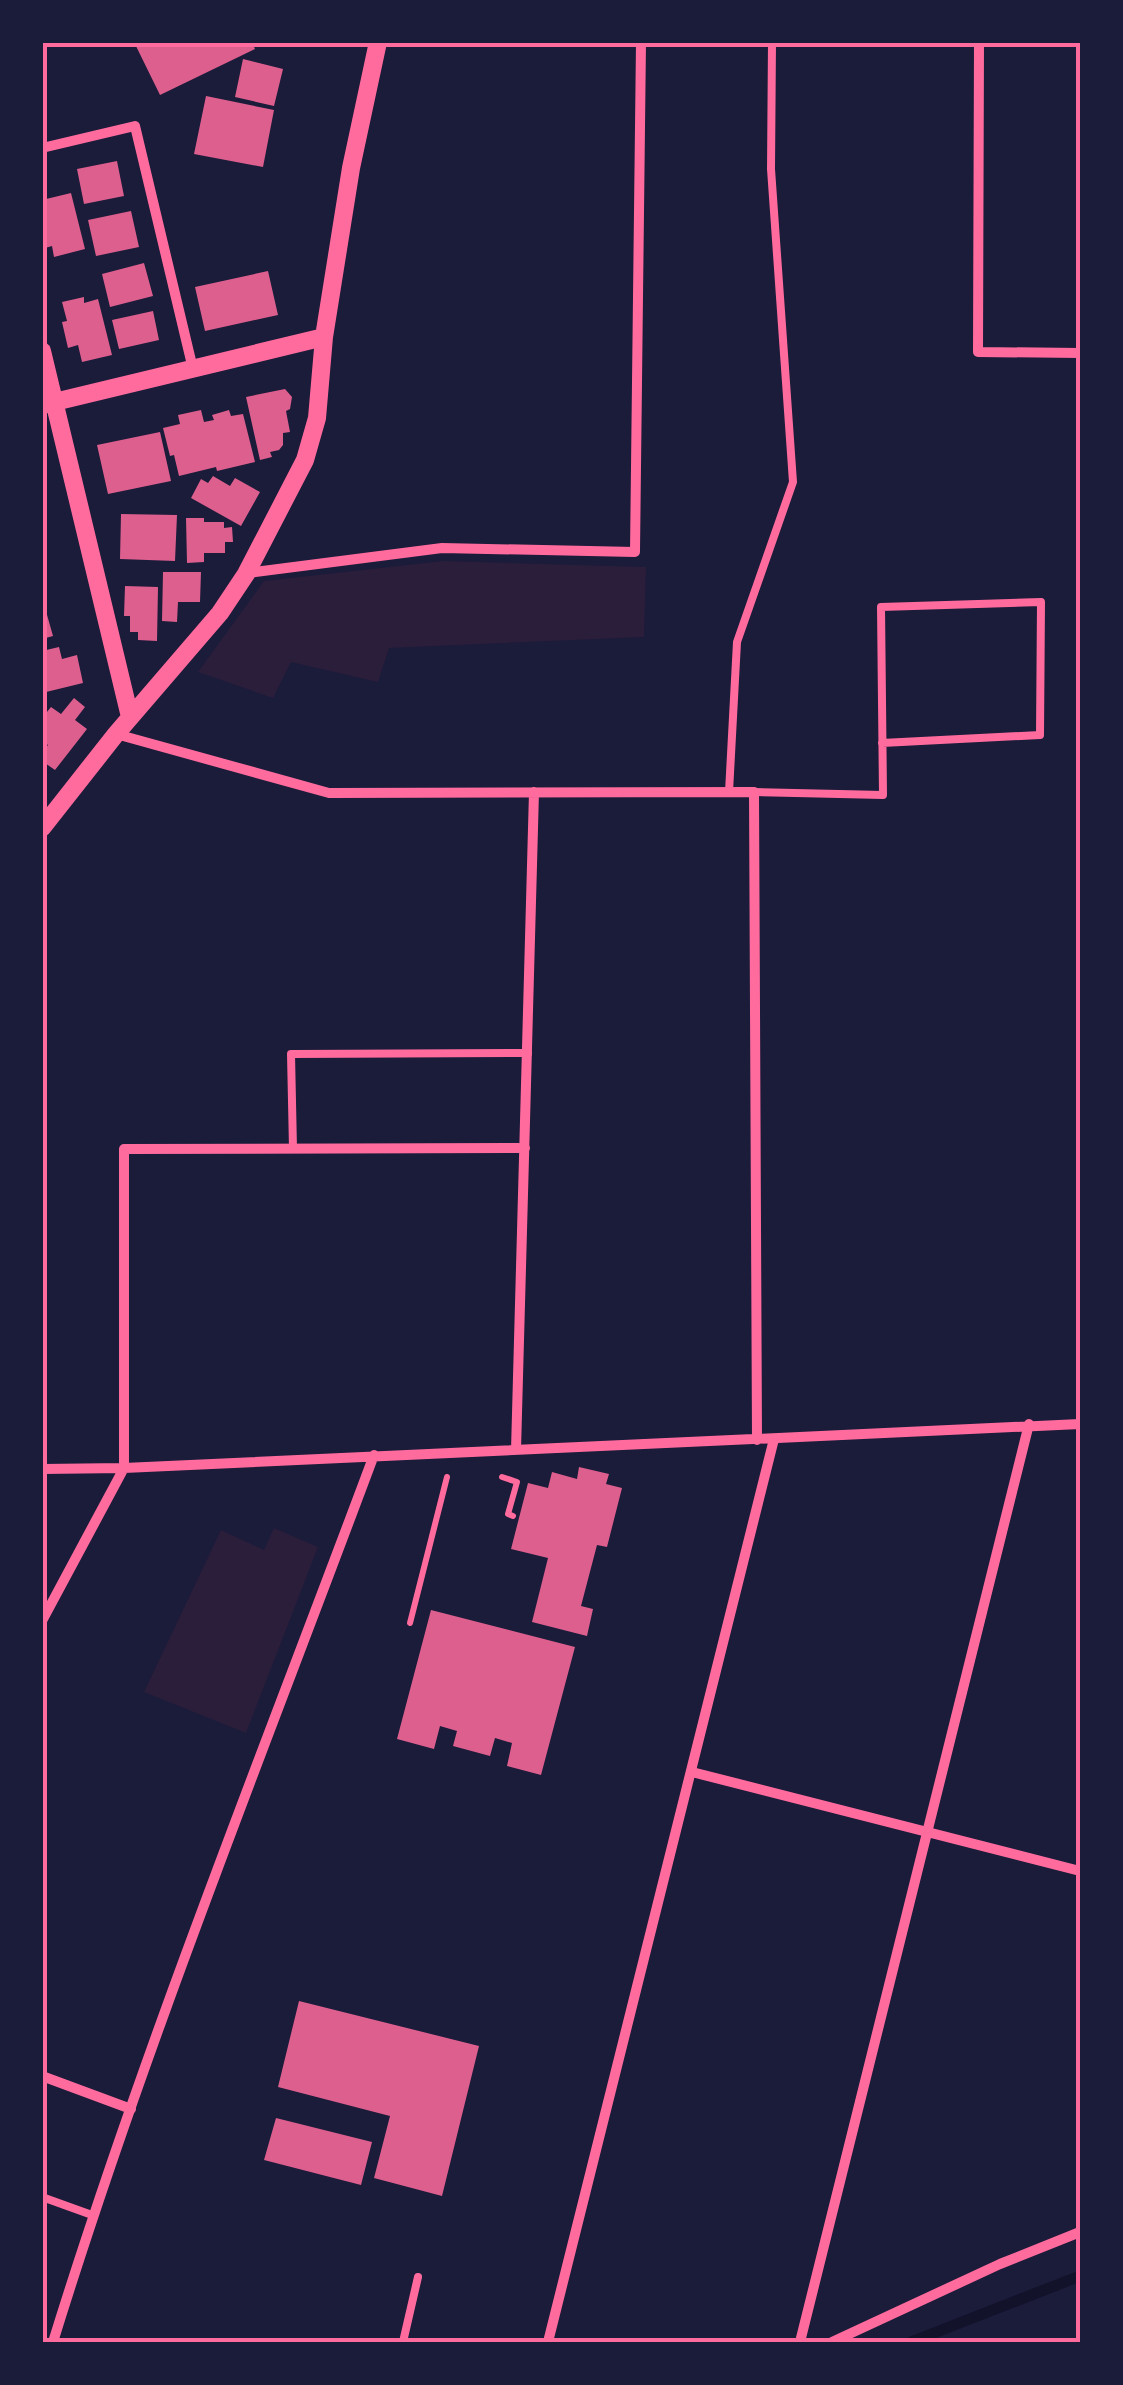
<svg xmlns="http://www.w3.org/2000/svg" width="1123" height="2385" font-family="'Alegreya Sans',sans-serif">
  <style>
    .green { fill: #2a1e3b }
    .lines { fill: none; stroke-linecap: round; stroke-linejoin: round }
    .stream { stroke: #12122b; stroke-width: 11 }
    .building { fill: #dd5f8e }
    .path { stroke: #ff6b9d; stroke-width: 6 }
    .service { stroke: #ff6b9d; stroke-width: 8 }
    .minor { stroke: #ff6b9d; stroke-width: 10 }
    .tertiary { stroke: #ff6b9d; stroke-width: 18 }
    .neatline { fill: none; stroke: #ff6b9d; stroke-width: 4 }
  </style>
  <rect width="100%" height="100%" fill="#1b1b3a"/>
  <path class="green" d="M443,561L646,567L644,637L389,648L378,682L291,662L273,698L198,672L264,581Z
    M274,1528L318,1547L246,1733L144,1692L221,1530L264,1550Z"/>
  <g class="lines">
    <path class="stream" d="M911,2342L1080,2276"/>
  </g>
  <path class="building" d="M134,42H252L255,49L160,95Z
    M243,59L283,69L274,106L235,97Z
    M206,96L274,110L263,167L194,154Z
    M117,161L124,196L84,204L77,169Z
    M71,193L85,249L54,257L52,246L45,248L42,240V200Z
    M131,211L139,247L96,256L88,220Z
    M144,263L153,296L110,307L102,274Z
    M268,271L278,315L205,331L195,287Z
    M84,297V303L98,299L112,355L82,362L78,345L68,348L62,322L67,321L62,302Z
    M153,311L159,340L119,349L112,320Z
    M285,389L292,397L290,409L286,411L290,432L283,433V445L279,450L270,452L272,457L260,460L246,397Z
    M201,410L204,422L214,420L212,415L229,410L231,416L243,414L255,462L217,471L216,467L179,476L174,455L170,456L163,428L180,424L178,415Z
    M160,432L171,481L108,494L97,445Z
    M213,476L230,486L235,478L260,492L241,526L191,498L201,479L208,483Z
    M121,514L177,515L175,561L120,559Z
    M186,518H204V522H224V528L232,527L233,542H225V553H204V562L187,563Z
    M163,572H201L200,602H178L177,622L162,621Z
    M125,586L158,587L157,641L138,640V632H130V616H124Z
    M42,597L53,636L42,639Z
    M59,647L62,659L77,655L83,683L42,693V651Z
    M74,698L85,707L75,720L87,729L55,770L42,761V752L48,745L42,741V718L51,707L61,714Z
    M579,1467L609,1474L606,1484L622,1488L607,1547L597,1545L581,1606L593,1609L587,1636L532,1622L548,1558L511,1549L528,1483L548,1488L552,1472L577,1479Z
    M431,1610L575,1647L541,1775L507,1766L512,1743L495,1738L490,1756L453,1746L457,1731L440,1726L434,1749L397,1739Z
    M299,2001L479,2046L442,2196L374,2178L390,2116L278,2087Z
    M276,2118L372,2142L361,2185L264,2160Z"/>
  <g class="lines">
    <path class="path" d="M502,1477L517,1482L508,1514L513,1516
      M410,1623L447,1477"/>
    <path class="service" d="M729,792L737,642L793,482L771,169L772,42
      M754,792L883,795L881,607L1041,602L1040,735L882,743
      M293,1149L291,1054L528,1053
      M42,2197L92,2215
      M403,2342L418,2277"/>
    <path class="minor" d="M979,42L978,352L1080,353
      M42,148L135,126L193,369
      M247,573L442,548L635,552L641,42
      M116,734L329,793L754,792L757,1440
      M516,1450L534,792
      M42,1469L124,1468L1080,1424
      M42,1621L124,1468V1149L525,1148
      M692,1772L1080,1871
      M42,2076L131,2109
      M53,2342C146,2042 264,1750 374,1455
      M548,2342L774,1439
      M800,2342L1029,1424
      M832,2342L1000,2264L1080,2232"/>
    <path class="tertiary" d="M42,351L130,717
      M42,405L324,337
      M42,828L116,734L220,613L246,574L305,460L317,418L324,337L351,168L378,42"/>
  </g>
  <rect width="1123" height="2385" fill="none" stroke="#1b1b3a" stroke-width="90"/>
  <rect x="45" y="45" width="1033" height="2295" class="neatline"/>
</svg>
